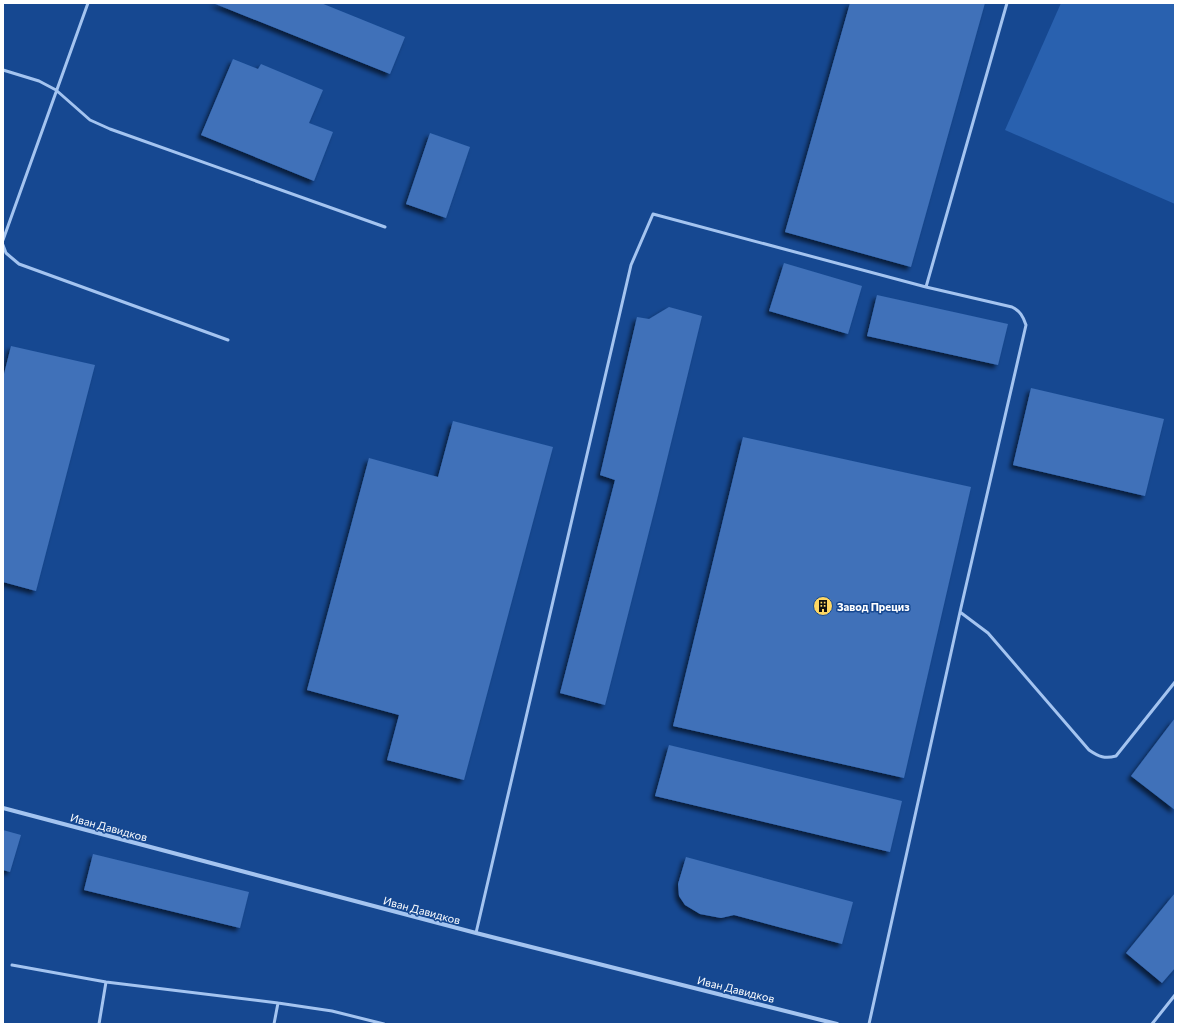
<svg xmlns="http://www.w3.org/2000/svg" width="1178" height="1027" font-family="Commissioner,sans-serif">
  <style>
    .green { fill: #2961af }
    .building { fill: #3f71b9; filter: url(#shadow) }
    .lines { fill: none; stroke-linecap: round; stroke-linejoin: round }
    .lane { stroke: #a4c4f0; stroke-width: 3 }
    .street { stroke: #a4c4f0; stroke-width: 4 }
    .labels { text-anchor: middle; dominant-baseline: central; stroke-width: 3; stroke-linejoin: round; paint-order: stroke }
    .poi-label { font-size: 11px; font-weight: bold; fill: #fff; stroke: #164891; text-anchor: start }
    .street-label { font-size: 11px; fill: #fff; stroke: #164891 }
  </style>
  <defs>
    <filter id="shadow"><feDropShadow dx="-3.5" dy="3.5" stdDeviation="2" flood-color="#0009"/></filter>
  </defs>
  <rect width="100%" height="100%" fill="#164891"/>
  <path class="green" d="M1061,3H1175V204L1005,130Z"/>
  <path class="building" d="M213,3H321L405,37L390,74Z
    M850,3H985L911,267L785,232Z
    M233,59L258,69L261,64L323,90L309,123L333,132L314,181L201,135Z
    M430,133L470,147L446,218L406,204Z
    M784,263L862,286L848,334L769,311Z
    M877,295L1008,324L998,365L867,336Z
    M669,307L702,316L657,500L605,705L560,693L615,480L600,475L637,317L649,319Z
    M11,346L95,365L36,591L3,582V378Z
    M1031,388L1164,419L1145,496L1013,465Z
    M453,421L553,447L464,780L387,760L399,715L307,690L369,458L438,477Z
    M743,437L971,487L904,778L673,726Z
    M1175,718V810L1131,776Z
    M669,745L902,801L890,852L655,796Z
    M3,830L21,835L10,872L3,870Z
    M93,854L249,892L240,928L84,890Z
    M686,857L853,902L842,944L734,915L721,918L700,914L685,905L679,896L678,884Z
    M1175,893V968L1162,983L1126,953Z"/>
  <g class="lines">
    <path class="lane" d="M3,70L39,81L56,90L90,120L110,129L385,227
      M3,240L88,3
      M3,245L6,253L19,264L228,340
      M926,287L1007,3
      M476,933L631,265L653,214L926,287L1012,307C1020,311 1023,316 1026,325L960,612
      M12,965L106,982L278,1003L332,1011L384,1024
      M99,1024L106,982
      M274,1024L278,1003
      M869,1024L960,612L988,633L1089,750C1099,757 1105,759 1116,756L1175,682
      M1152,1024L1175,995"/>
    <path class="street" d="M3,808L476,933L837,1024"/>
  </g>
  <defs>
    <g id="building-disc" transform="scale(1)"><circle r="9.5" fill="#ffd763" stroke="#164891"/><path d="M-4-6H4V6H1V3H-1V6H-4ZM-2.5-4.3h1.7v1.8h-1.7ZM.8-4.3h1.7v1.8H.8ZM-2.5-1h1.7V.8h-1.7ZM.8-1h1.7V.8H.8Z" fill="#111"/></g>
  </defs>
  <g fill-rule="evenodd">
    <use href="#building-disc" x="823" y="606"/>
  </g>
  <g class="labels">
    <g class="poi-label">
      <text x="837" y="606">Завод Прециз</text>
    </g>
    <g class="street-label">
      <text transform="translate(109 827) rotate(15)">Иван Давидков</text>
      <text transform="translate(422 910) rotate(15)">Иван Давидков</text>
      <text transform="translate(736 989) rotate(14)">Иван Давидков</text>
    </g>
  </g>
  <rect width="1178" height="1027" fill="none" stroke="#ffffff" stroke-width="8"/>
</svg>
